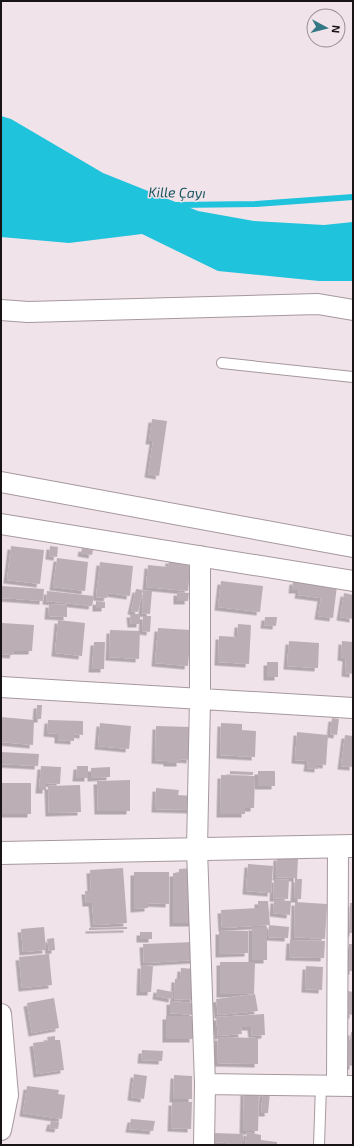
<svg xmlns="http://www.w3.org/2000/svg" width="354" height="1146" font-family="'Exo 2',sans-serif">
  <style>
    .water { fill: #1fc3db }
    .lines { fill: none; stroke-linecap: round; stroke-linejoin: round }
    .stream { stroke: #1fc3db; stroke-width: 6 }
    .building { fill: #bcaeb5; filter: url(#shadow) }
    .lane-casing { stroke: #a6989f; stroke-width: 12 }
    .street-casing { stroke: #a6989f; stroke-width: 22 }
    .secondary-casing { stroke: #a6989f; stroke-width: 24 }
    .lane { stroke: #fff; stroke-width: 10 }
    .street { stroke: #fff; stroke-width: 20 }
    .secondary { stroke: #fff; stroke-width: 22 }
    .labels { text-anchor: middle; dominant-baseline: central; stroke-width: 3; stroke-linejoin: round; paint-order: stroke }
    .water-label { font-size: 14px; font-style: italic; fill: #1b5762; stroke: #f1e3ea }
  </style>
  <defs>
    <filter id="shadow"><feDropShadow dx="-3.5" dy="3.5" stdDeviation="0" flood-color="#0004"/></filter>
  </defs>
  <rect width="100%" height="100%" fill="#f1e3ea"/>
  <path class="water" d="M1,116L11,119L103,173L198,211L254,221L324,225L353,222V281H319L218,271L142,234L69,243L1,237Z"/>
  <g class="lines">
    <path class="stream" d="M176,205L256,204L353,197"/>
  </g>
  <path class="building" d="M152,419L167,421L159,476L148,474L153,441H149Z
    M11,546L44,550L40,584L7,580Z
    M50,546L58,547L57,557L49,556Z
    M82,548L93,550L92,555L81,553Z
    M57,558L88,562L85,591L53,587Z
    M169,560L191,562L188,591L146,587L148,565L168,567Z
    M100,562L133,566L130,596L108,593L107,598L96,597Z
    M221,581L263,586L260,612L218,607Z
    M293,581L337,586L333,618L318,616L321,598L298,595L299,590H292Z
    M2,586L44,589L43,601L2,598Z
    M136,589L143,590L138,612L131,611Z
    M47,591L94,596L92,606L46,601Z
    M143,591H152L150,614L142,613Z
    M177,592L189,593L188,601H177Z
    M344,593L353,595V619L340,617Z
    M96,601L105,602V608H96Z
    M49,604L67,605V617L48,616Z
    M130,614H140V624H131Z
    M143,616H151L150,632L142,631Z
    M265,617H277L276,626L264,625Z
    M58,620L85,623L82,656L55,653Z
    M2,623L34,625L32,651H14L13,655L1,654Z
    M238,624L251,625L249,664L218,662L219,636L237,637Z
    M158,628L191,630L188,666L155,663Z
    M110,630L140,631L139,659L109,657Z
    M289,641L319,643L318,668L287,666Z
    M342,641L353,642V674L345,673L346,658L341,657Z
    M94,642H105L104,669H92Z
    M267,662H278V677H267Z
    M37,705H42L41,719H36Z
    M1,717L34,720L33,745L1,742Z
    M332,718L339,719L337,735L330,734Z
    M48,720L83,721V735L74,734V741L58,740V734L47,733Z
    M100,723L131,726L129,749L98,746Z
    M221,723L242,724V730L256,731L255,757L220,755Z
    M156,726L191,727L190,760L180,759V763H167V761L155,760Z
    M297,732L328,735L326,765L318,764V769L307,768L308,761L295,760Z
    M345,735L353,736V767L341,766Z
    M1,752L39,754L38,766L1,764Z
    M41,766L61,767L60,784L46,783V790H39Z
    M77,766H88V778H76Z
    M110,767V777L91,778V768Z
    M230,771L253,772V775L230,774Z
    M258,771H275V786H258Z
    M221,775L255,776L254,808H245V814H220Z
    M130,780V811H98L97,781Z
    M1,783H31V814H1Z
    M80,785L81,812L49,813L48,786Z
    M156,788L179,790L178,795L193,796L192,810L155,809Z
    M277,857L298,858L297,879H302L301,899H294L295,878L276,877Z
    M248,864L273,866L271,893L246,891Z
    M123,868L127,923L94,925L92,903H86L85,891H91L90,870Z
    M193,868V923H173V873H179V869Z
    M134,872H169V904L148,903V908L134,909Z
    M274,879L289,880L288,899L273,898Z
    M274,900L291,901L290,915L273,913Z
    M258,901H268L270,925L222,928L221,910L258,908Z
    M295,902L327,904L325,939L294,937Z
    M350,903H353V933H349Z
    M269,925L289,927L288,938L268,937Z
    M44,927L46,950L23,952L21,929Z
    M127,927V929L89,930V928Z
    M252,927H267V960H252Z
    M219,931H248V953L219,954Z
    M140,932H152V939H140Z
    M54,938L55,950L49,951L47,939Z
    M290,940L325,941L324,958L289,957Z
    M194,942L195,960L144,963L143,944Z
    M349,944H353V971H349Z
    M49,954L52,985L22,988L19,957Z
    M220,962H255L254,994H220Z
    M141,965L153,966L151,992H140Z
    M306,966L323,967L322,990L305,989Z
    M181,968L195,969L194,1000L174,999L175,979H180Z
    M157,989L173,992L172,999L156,996Z
    M348,991L353,992V1015L345,1014Z
    M255,994L258,1011L218,1015L216,999Z
    M54,998L59,1028L32,1033L27,1003Z
    M170,1001L194,1003L193,1015L170,1013Z
    M264,1014L265,1035L252,1036L251,1027H241L242,1034L218,1036L216,1017Z
    M166,1016H193V1039H166Z
    M351,1032H353V1066L345,1065L346,1040H350Z
    M55,1036V1040H60L64,1070L37,1074L33,1043L48,1041L47,1037Z
    M218,1037L258,1038V1064L217,1063Z
    M142,1050L163,1051L162,1061L141,1060Z
    M134,1074L147,1076L144,1099L131,1097Z
    M174,1075L192,1076V1099H173Z
    M27,1086L59,1090L58,1094L65,1095L62,1119L23,1113Z
    M244,1092L259,1093L258,1131H243Z
    M263,1092L270,1093L268,1113H261Z
    M172,1102H192L191,1129L171,1128Z
    M131,1119L155,1121L153,1131L129,1129Z
    M51,1121L59,1122L58,1129L49,1128Z
    M247,1132L261,1135V1140L277,1142V1145H245Z
    M214,1133L243,1134V1145H227L228,1143L214,1142Z"/>
  <g class="lines">
    <g class="lane-casing">
      <path id="lane" d="M222,363L353,377
        M319,1145L321,1086"/>
    </g>
    <g class="street-casing">
      <path id="street" d="M1,310L28,312L318,304L353,310
        M1,482L353,547
        M1,524L353,581
        M200,556V699L197,849L205,1084L204,1145
        M1,687L353,708
        M1,1014L8,1095L1,1130
        M205,1084L353,1086
        M337,1086L338,847"/>
    </g>
    <g class="secondary-casing">
      <path id="secondary" d="M1,853L353,846"/>
    </g>
    <use href="#lane" class="lane"/>
    <use href="#street" class="street"/>
    <use href="#secondary" class="secondary"/>
  </g>
  <g class="labels">
    <g class="water-label">
      <text transform="translate(177 192) rotate(1)">Kille Çayı</text>
    </g>
  </g>
  <rect width="354" height="1146" fill="none" stroke="#181315" stroke-width="4"/>
  <g transform="translate(326 28) rotate(97)"><circle r="19" fill="#f1e3ea" stroke="#9a9095"/>
  <path d="M0-3L7 15L0 10L-7 15Z" fill="#327885"/>
  <text y="-6" font-size="11" font-weight="bold" text-anchor="middle" fill="#181315">N</text>
  </g>
</svg>
